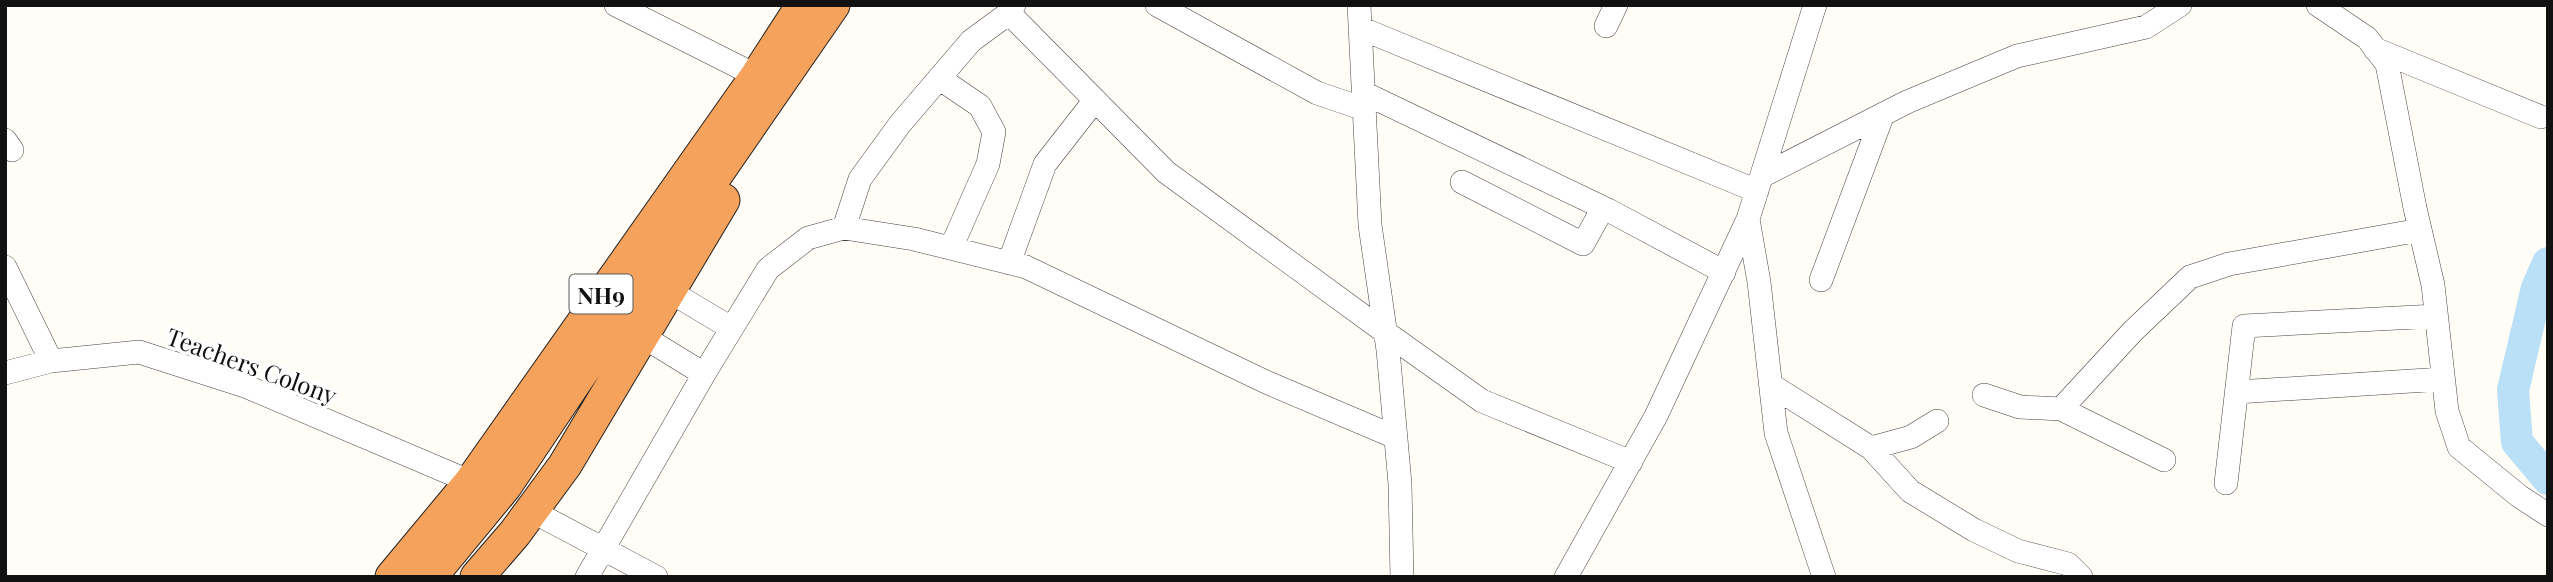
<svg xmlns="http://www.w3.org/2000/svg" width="2553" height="582" font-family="'Playfair Display',serif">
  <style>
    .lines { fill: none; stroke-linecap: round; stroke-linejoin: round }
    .river { stroke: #b9e0f7; stroke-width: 32 }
    .minor-casing { stroke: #444; stroke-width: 24 }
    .highway-casing { stroke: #222; stroke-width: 35 }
    .minor { stroke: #fff; stroke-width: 23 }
    .highway { stroke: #f5a25d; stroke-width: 33 }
    .labels { text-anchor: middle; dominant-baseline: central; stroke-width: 7; stroke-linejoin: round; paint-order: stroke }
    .shield { fill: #fff; stroke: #585858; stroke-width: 2 }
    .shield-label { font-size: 23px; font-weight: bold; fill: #111 }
    .street-label { font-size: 24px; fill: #111; stroke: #fff }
  </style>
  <rect width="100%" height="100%" fill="#fffdf5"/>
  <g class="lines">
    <path class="river" d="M2548,263L2537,288L2513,390L2517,442L2548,479"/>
    <g class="minor-casing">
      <path id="minor" d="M616,5L757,76
        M1157,5L1317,93L1364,109
        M1359,5L1370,225L1388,350L1400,484L1402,577
        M2318,5L2367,38L2387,64L2415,208L2433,285L2447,411L2459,447L2519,496L2548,515
        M1009,13L1166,172L1385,332L1482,401L1631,462
        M1606,26L1616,5
        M1360,28L1757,191
        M2375,49L2541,117
        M939,78L980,106L994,132L988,164L951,248
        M1364,93L1608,210L1724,272
        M5,140L12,150
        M1762,176L1907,102L2017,56L2146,27L2180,5
        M1462,182L1583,244L1603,208
        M1748,219L1759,282L1776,433L1824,577
        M844,228L860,179L900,124L971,41L1009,13L1014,5
        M1009,263L1045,164L1095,100
        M5,267L51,361
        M1821,280L1883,114
        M669,291L731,328
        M642,336L704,374
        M5,373L51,361L139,352L245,386L471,482
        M1771,385L1871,448L1911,437L1937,421
        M2237,392L2443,379
        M1984,395L2020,407L2061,409L2164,460
        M2061,409L2133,331L2190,277L2229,264L2420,230
        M1871,448L1910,491L1974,530L2018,551L2068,564L2081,577
        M2226,483L2244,326L2436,316
        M532,511L656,577
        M587,577L704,374L768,269L808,238L844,228L914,239L1026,267L1266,382L1395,437
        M1566,577L1656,416L1748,219L1815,5"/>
    </g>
    <g class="highway-casing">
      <path id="highway" d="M392,577L471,482L757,76L803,5
        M430,577L505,486L650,270L833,5
        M477,577L515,533L565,465L723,200"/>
    </g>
    <use href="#minor" class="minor"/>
    <use href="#highway" class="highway"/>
  </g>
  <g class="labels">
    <rect class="shield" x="569.5" y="274.5" width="63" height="39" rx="5"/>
    <g class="shield-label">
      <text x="601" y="294">NH9</text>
    </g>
    <g class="street-label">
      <text transform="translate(252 365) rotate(20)">Teachers Colony</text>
    </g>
  </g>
  <rect width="2553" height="582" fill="none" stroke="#111111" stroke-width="14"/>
</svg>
